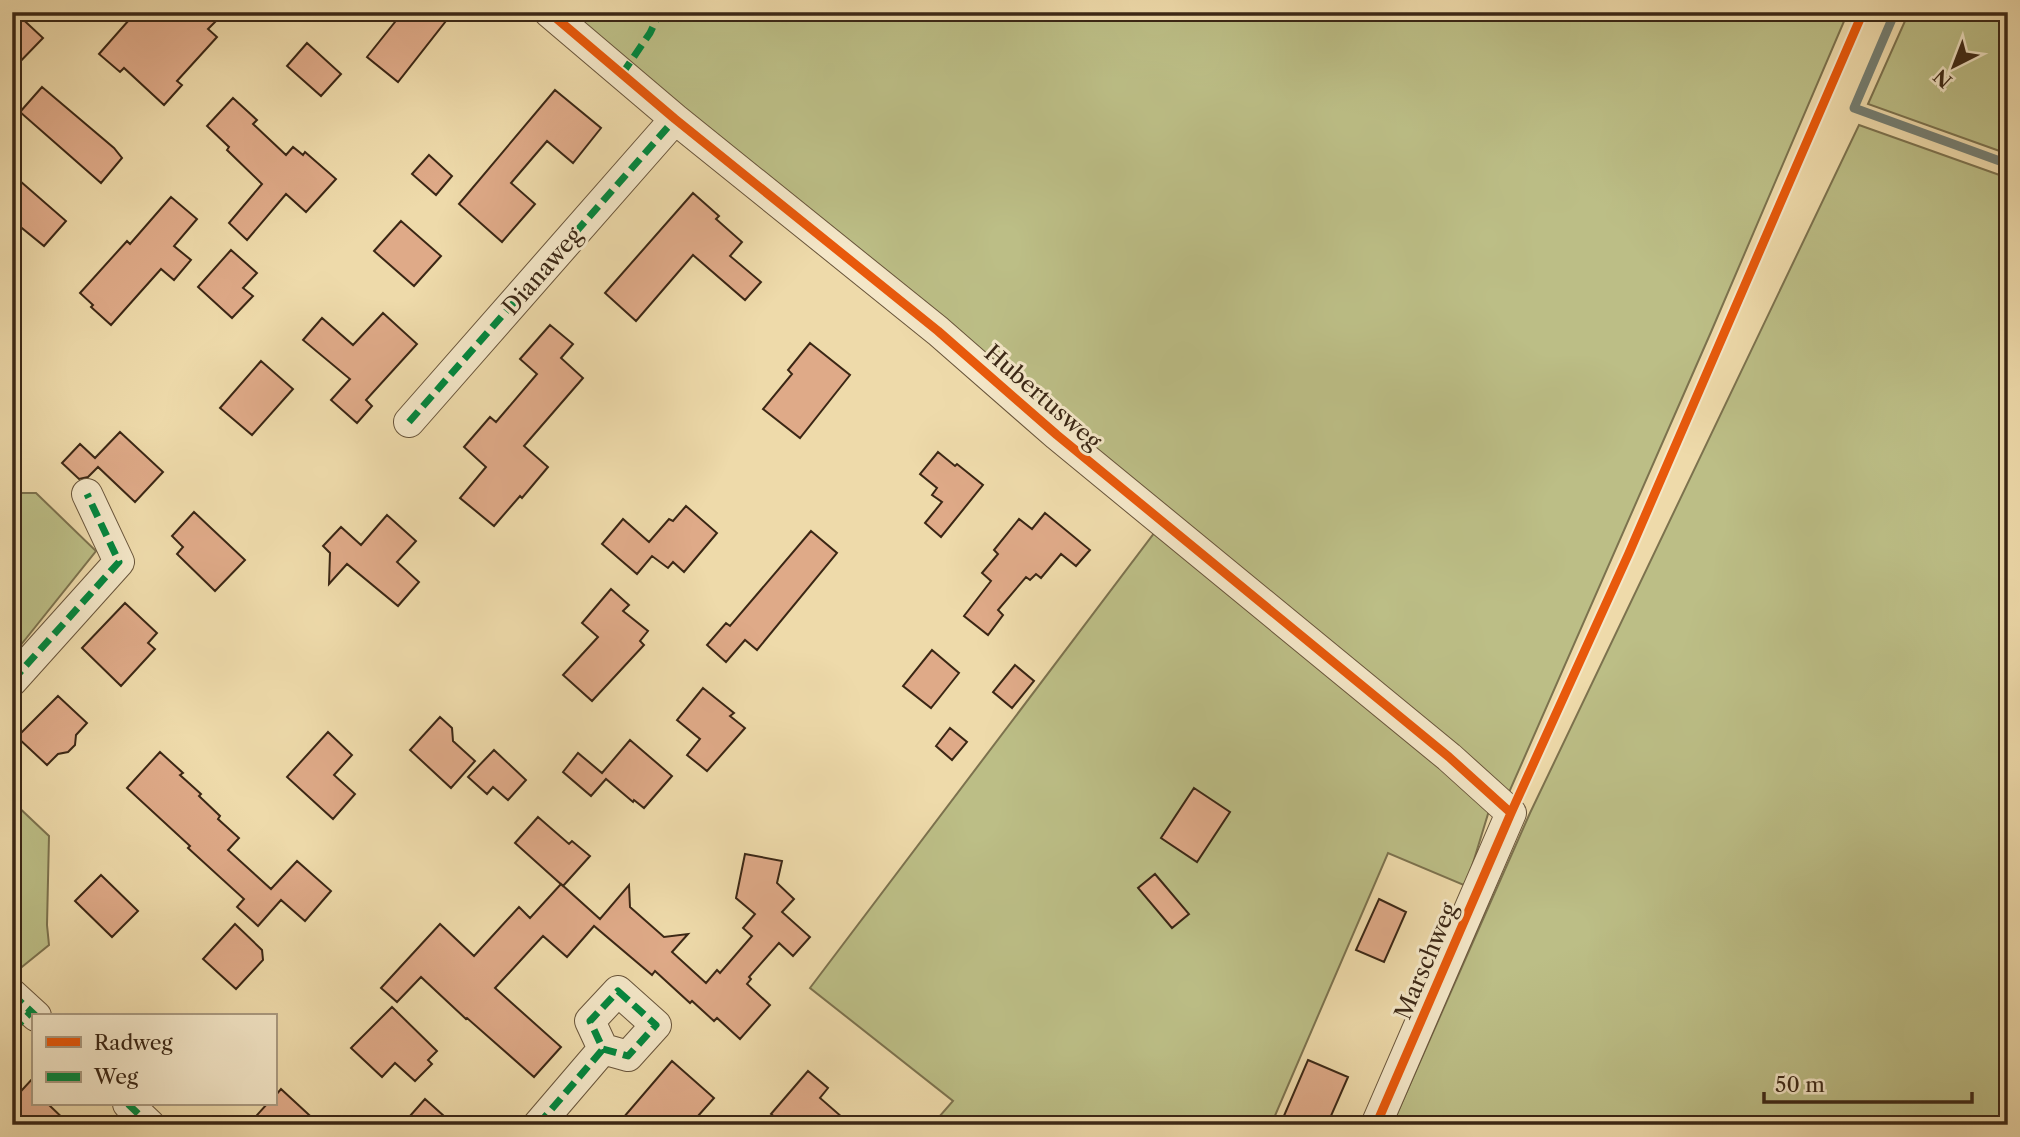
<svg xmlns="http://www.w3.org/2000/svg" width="2020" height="1137" font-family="'Libre Caslon Text',serif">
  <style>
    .green { fill: #bcbe86; stroke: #7c724e; stroke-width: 2 }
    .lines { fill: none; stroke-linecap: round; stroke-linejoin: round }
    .stream { stroke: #757f73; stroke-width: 9 }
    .building { fill: #dfaa88; stroke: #3b2715; stroke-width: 2 }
    .street-casing { stroke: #68543a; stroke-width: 32 }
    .street { stroke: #f4e7c8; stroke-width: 30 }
    .quiet { stroke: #00873e; stroke-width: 7; stroke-dasharray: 14 7; stroke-linecap: butt }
    .cycleway-casing { stroke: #f4e7c8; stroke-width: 13 }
    .cycleway { stroke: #e8590c; stroke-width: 9 }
    .labels { text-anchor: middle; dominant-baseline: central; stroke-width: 6; stroke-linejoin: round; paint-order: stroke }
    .street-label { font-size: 23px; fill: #3b2715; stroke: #f4e7c8 }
  </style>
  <rect width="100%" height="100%" fill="#eedaaa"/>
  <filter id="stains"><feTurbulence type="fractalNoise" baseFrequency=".00286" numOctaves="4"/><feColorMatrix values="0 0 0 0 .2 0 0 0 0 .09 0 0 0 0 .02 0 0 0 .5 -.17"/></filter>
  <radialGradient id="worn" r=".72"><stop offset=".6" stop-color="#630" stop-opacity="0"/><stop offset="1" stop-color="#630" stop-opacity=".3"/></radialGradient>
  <path class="green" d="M562,12H1848L1711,332L1507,797Z
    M1909,12H2008V154L1868,104Z
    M1859,125L2008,178V1125H1392L1530,813Z
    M12,493H36L96,551L12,656Z
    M1155,532L1491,804L1466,886L1388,853L1271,1125H932L953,1101L810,988Z
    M12,801L49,836L47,925L49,945L12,975Z"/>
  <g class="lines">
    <path class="stream" d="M1895,12L1854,108L2008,164"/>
  </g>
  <path class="building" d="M12,12H15L43,38L12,70Z
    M136,12H204L215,22L208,29L217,37L177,81L182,85L164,105L124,68L120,72L99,54Z
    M403,12H453L398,82L367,57Z
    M307,43L341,74L321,96L287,66Z
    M42,87L114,148L122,158L101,183L20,112Z
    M555,90L601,128L573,163L547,141L511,183L535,204L502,242L459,204Z
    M233,98L257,120L253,124L286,155L293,147L303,155L305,152L336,179L306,212L286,194L247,240L229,223L262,184L227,150L229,147L207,126Z
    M429,155L452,176L436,195L412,174Z
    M12,174L66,221L44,246L12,220Z
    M693,193L719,216L716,219L742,242L730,256L761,282L745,300L693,255L636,321L605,293Z
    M171,197L197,219L174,246L191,260L174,280L161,269L111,325L91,307L93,305L80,293L127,241L130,244Z
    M401,221L441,256L414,286L374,251Z
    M231,250L257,273L243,288L253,296L232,318L198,287Z
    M383,313L417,344L366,400L372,406L357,423L331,400L350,379L303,340L322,318L353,345Z
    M550,325L573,344L561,358L583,378L524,446L548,467L522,498L520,496L494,526L460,498L486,467L464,447L490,417L496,422L537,374L520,359Z
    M810,343L850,375L800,438L763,409L792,374L788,370Z
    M261,361L293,389L252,435L220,408Z
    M120,432L163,472L135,502L98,467L88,477L79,479L62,463L80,444L95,458Z
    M938,452L955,466L957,464L983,485L941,537L925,523L942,502L932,495L937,488L920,474Z
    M686,506L717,533L684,572L673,562L668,568L652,556L637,574L602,544L623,519L649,542L669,519L673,521Z
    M194,512L245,560L215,591L177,554L183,547L172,536Z
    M1045,513L1090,550L1076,566L1061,554L1041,578L1036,574L1030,580L1026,577L998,610L1003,615L988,635L964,616L991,581L982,573L998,554L994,550L1019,519L1032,529Z
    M387,515L416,541L397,562L419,582L398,606L347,564L329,584L330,553L323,546L341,527L361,545Z
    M811,531L837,553L757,650L745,640L726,662L707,645L726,623L730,626Z
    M611,589L629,605L623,611L648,631L640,641L644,645L592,701L563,675L598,637L582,623Z
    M125,603L157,633L148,643L155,649L121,686L82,648Z
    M932,650L959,673L931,708L903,686Z
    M1015,665L1034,681L1012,708L993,692Z
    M703,688L734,713L730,716L745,728L707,771L687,755L700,739L677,720Z
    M58,696L87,723L76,735L75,745L68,752L58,754L47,765L17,737Z
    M440,717L452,728L453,741L475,761L451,788L410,750Z
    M950,728L967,742L952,760L936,746Z
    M328,732L352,755L334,775L355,794L333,819L287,777Z
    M630,740L672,776L644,808L634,800L633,802L606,779L591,796L563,772L578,753L602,773Z
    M494,750L526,780L508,800L493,787L487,794L468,777Z
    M160,752L183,773L180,775L201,794L199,796L220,816L218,819L239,838L228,850L271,889L297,861L331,891L305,921L281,900L258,926L237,907L244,899L188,848L190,846L127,788Z
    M1194,788L1230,812L1197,862L1161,838Z
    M538,817L569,844L572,841L590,856L563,886L515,843Z
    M745,854L782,861L777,883L794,899L782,912L810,937L793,956L779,943L749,977L751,979L747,984L770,1005L740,1039L717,1018L714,1021L692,1001L690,1003L655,971L652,975L594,926L567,957L543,936L495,988L561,1047L534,1077L467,1018L466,1019L421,977L397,1002L381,988L440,924L474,956L519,907L530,918L561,884L600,919L629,885L630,907L664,937L688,934L672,952L706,983L717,970L720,973L752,936L743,928L755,914L736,898Z
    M1155,874L1189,914L1172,928L1138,888Z
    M101,875L138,911L112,937L75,901Z
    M1379,899L1406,912L1384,962L1356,950Z
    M235,924L262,950L263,960L236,989L203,959Z
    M392,1007L437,1051L428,1060L432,1064L415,1081L395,1063L382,1077L351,1048Z
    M1308,1060L1348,1077L1327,1125H1280Z
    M672,1061L714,1098L690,1125H617Z
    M808,1071L828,1088L820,1098L851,1125H784L771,1114Z
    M33,1078V1104H48L70,1125H12V1101Z
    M281,1089L320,1125H248L267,1104H275V1096Z
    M425,1099L454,1125H402Z"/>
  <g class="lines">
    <g class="street-casing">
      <path id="street" d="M549,12L675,119L938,331L1057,435L1449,757L1511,813L1376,1125
        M409,422L675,119
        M12,681L119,562L87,494
        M618,991L656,1025L628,1056L603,1049L590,1021Z
        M12,994L36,1016
        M128,1104L150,1125
        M538,1125L603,1049"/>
    </g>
    <use href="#street" class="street"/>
    <path class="quiet" d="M622,74L650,33L660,12
      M409,422L675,119
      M12,681L119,562L87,494
      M618,991L656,1025L628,1056L603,1049L590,1021Z
      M12,994L36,1016
      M12,1031L31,1012
      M128,1104L150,1125
      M538,1125L603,1049"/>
    <g class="cycleway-casing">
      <path id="cycleway" d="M549,12L675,119L938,331L1057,435L1449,757L1511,813
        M1376,1125L1511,813L1629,553L1863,12"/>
    </g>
    <use href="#cycleway" class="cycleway"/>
  </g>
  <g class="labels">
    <g class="street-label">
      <text transform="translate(542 271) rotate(-49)">Dianaweg</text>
      <text transform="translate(1043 397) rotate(41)">Hubertusweg</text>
      <text transform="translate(1426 961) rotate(-67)">Marschweg</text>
    </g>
  </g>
  <rect width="2020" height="1137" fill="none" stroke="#eedaaa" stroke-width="42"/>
  <rect x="14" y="14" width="1992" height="1109" fill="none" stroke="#3b2715" stroke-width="3.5"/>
  <rect x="21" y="21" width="1978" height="1095" fill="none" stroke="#3b2715" stroke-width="2"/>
  <rect x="32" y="1014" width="245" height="91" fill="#f4e7c8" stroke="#aa9a80" stroke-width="2"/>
  <rect x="46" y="1037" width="35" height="10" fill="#e8590c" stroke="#aa9a80" stroke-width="2"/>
  <text x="94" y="1050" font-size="21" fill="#3b2715">Radweg</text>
  <rect x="46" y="1072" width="35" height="10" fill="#00873e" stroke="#aa9a80" stroke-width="2"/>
  <text x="94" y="1084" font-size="21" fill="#3b2715">Weg</text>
  <g transform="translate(1954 66) rotate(222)" stroke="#f4e7c8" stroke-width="5" paint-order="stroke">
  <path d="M0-5L12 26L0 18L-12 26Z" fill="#3b2715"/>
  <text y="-10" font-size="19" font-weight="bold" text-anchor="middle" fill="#3b2715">N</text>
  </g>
  <path d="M1764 1092v10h208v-10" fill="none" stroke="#3b2715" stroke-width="3.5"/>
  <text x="1775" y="1092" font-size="21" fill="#3b2715" stroke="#f4e7c8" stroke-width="5" paint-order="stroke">50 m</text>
  <rect width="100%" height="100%" filter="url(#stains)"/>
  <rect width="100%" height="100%" fill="url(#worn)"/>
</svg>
